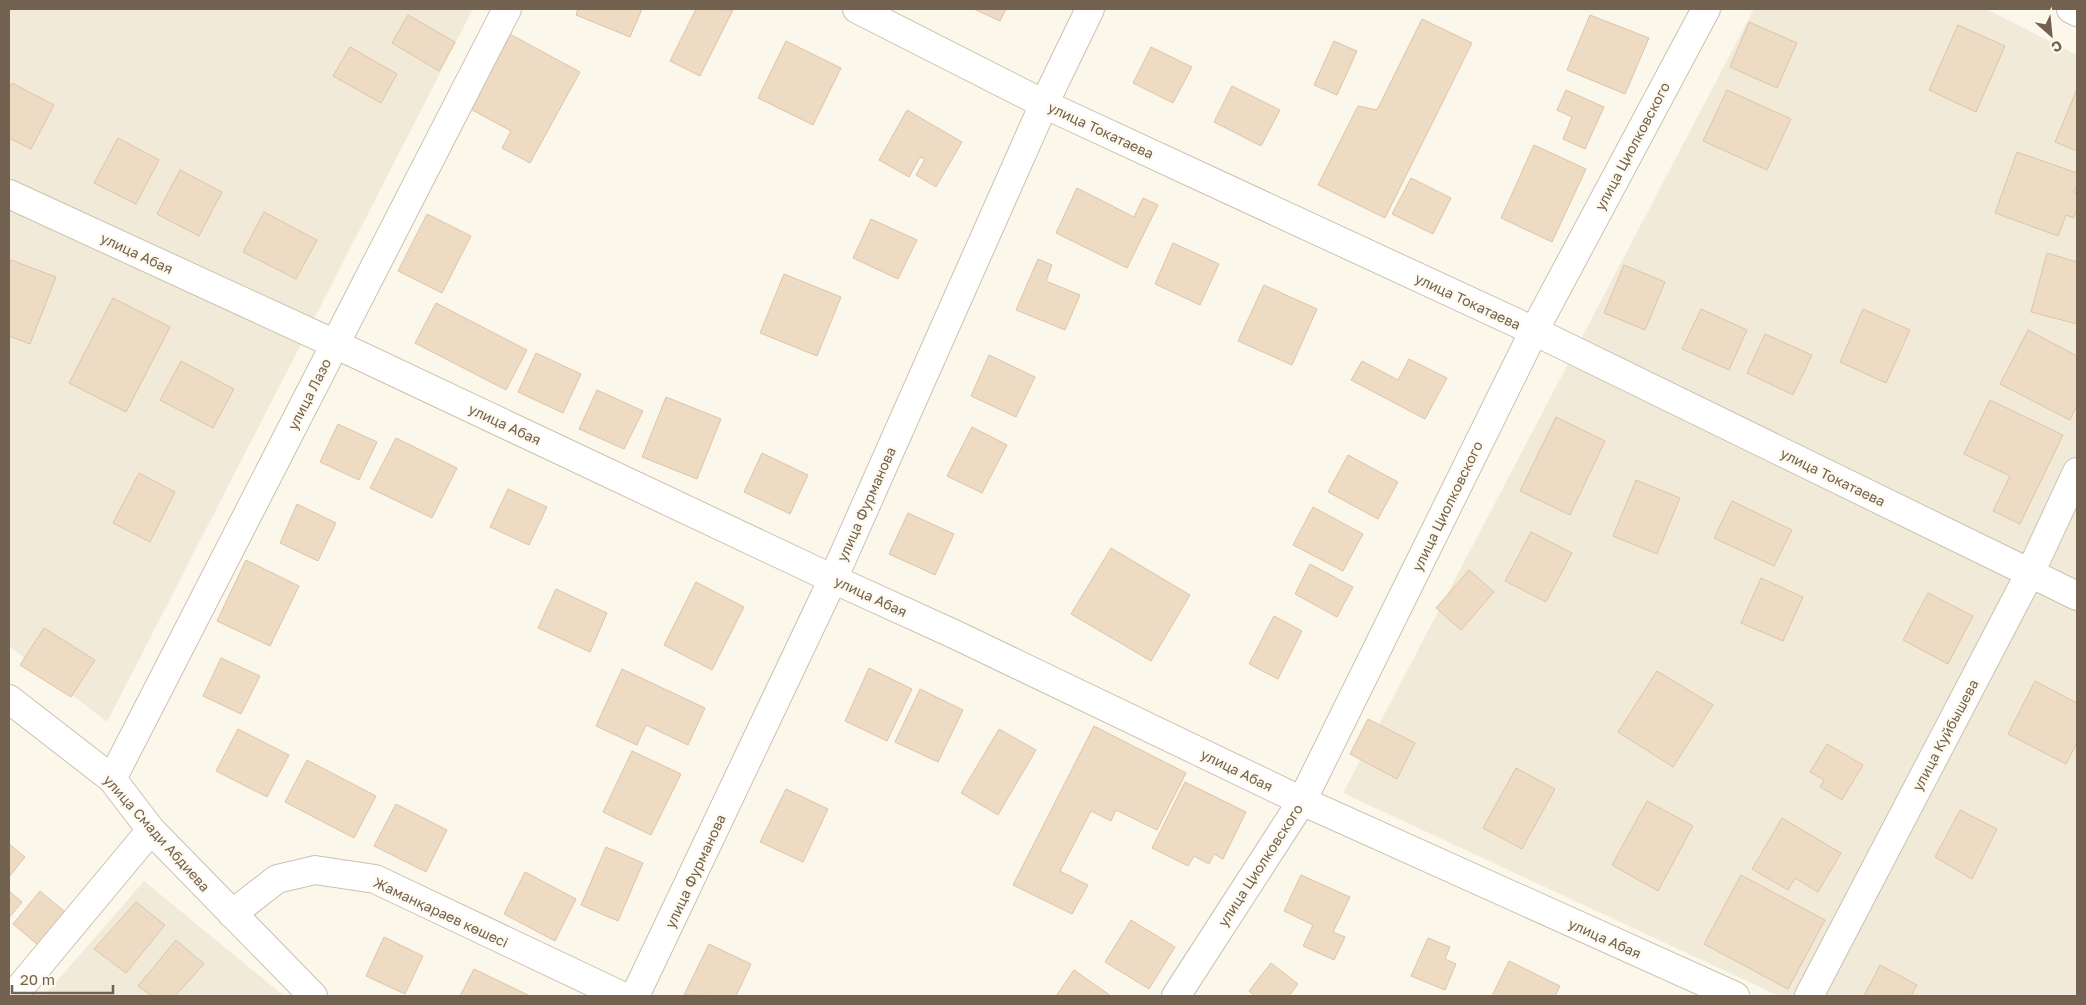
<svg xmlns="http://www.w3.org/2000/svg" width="2086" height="1005" font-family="'Golos Text',sans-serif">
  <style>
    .residential { fill: #f2ead9 }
    .building { fill: #eedbc4; stroke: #dfc4a6 }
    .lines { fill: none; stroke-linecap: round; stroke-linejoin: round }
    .street-casing { stroke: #ccc1b0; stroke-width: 30 }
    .secondary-casing { stroke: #cec2ae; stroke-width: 30 }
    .street { stroke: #fff; stroke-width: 28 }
    .secondary { stroke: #fff; stroke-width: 28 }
    .labels { text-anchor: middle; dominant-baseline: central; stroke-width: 5; stroke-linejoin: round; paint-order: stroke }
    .street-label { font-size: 14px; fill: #73624f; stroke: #fefaf0 }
  </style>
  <rect width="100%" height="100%" fill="#fbf7ea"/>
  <path class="residential" d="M9,9H473L107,722L9,646Z
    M1754,9H1986L2077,55V996H1779L1343,793Z
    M144,881L284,996H44Z"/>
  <path class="building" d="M578,9H642L630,37L576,15Z
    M696,9L733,10L700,76L670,61Z
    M974,9H1006L1000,21Z
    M408,15L455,42L439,71L392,43Z
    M1590,15L1649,38L1625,94L1567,70Z
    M1422,19L1472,43L1385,218L1318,185L1358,106L1377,110Z
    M1749,22L1797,43L1777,88L1730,67Z
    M1958,25L2005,46L1976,112L1929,90Z
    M506,32L580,72L530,163L502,148L511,131L465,106Z
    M786,41L841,68L813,125L758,98Z
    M1334,41L1357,51L1337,95L1314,85Z
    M350,47L397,74L381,103L333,76Z
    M1151,47L1192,67L1173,103L1133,83Z
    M12,83L54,105L31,149L9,138V90Z
    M1232,86L1280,110L1261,146L1214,122Z
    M2077,89V151L2055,142Z
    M1566,90L1604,107L1585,149L1563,139L1572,117L1557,110Z
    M1727,90L1791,119L1767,170L1703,141Z
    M907,110L962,142L936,187L916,175L925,159L920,157L909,177L879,160Z
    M118,138L159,160L136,204L94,183Z
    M1534,145L1586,169L1552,242L1501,218Z
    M2017,152L2077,173V185L2074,192L2077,193V208L2074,218L2066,215L2058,236L1995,213Z
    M180,170L222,192L199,236L157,214Z
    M1411,178L1451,198L1433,234L1392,214Z
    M1077,188L1134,217L1143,198L1158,205L1127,268L1056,233Z
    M264,212L317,240L296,279L243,252Z
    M427,214L471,236L442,293L398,271Z
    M871,219L917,240L898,279L853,258Z
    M1173,243L1219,264L1200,305L1155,284Z
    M2047,253L2077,262V324L2031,312Z
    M1038,259L1052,265L1046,281L1080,295L1065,330L1016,310Z
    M11,260L56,277L30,344L9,336V266Z
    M1624,265L1665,282L1645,330L1604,313Z
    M784,274L841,297L817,356L760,333Z
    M1264,285L1317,309L1292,365L1238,341Z
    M113,298L170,327L126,412L69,383Z
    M436,303L527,350L506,390L415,343Z
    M1701,309L1747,330L1729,370L1682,349Z
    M1863,309L1910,330L1886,383L1840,362Z
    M2028,330L2077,356V405L2070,420L2000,384Z
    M1765,334L1812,355L1793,395L1747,373Z
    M536,353L581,374L563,413L518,392Z
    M989,355L1035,377L1016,417L971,396Z
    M1409,359L1447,378L1425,419L1351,380L1362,361L1398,380Z
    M181,361L234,389L213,428L160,400Z
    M597,390L643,411L624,449L579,429Z
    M666,397L721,419L697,479L642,457Z
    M1990,400L2063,435L2020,524L1993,511L2010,476L1964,454Z
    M1556,417L1605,441L1570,515L1520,491Z
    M338,424L377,442L359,480L320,462Z
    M972,427L1007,445L982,493L947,476Z
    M396,438L457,468L432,518L370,488Z
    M762,453L808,475L790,514L744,492Z
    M1348,455L1398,482L1378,519L1328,492Z
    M139,473L175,492L150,542L113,523Z
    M1636,480L1680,498L1657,554L1613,536Z
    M508,489L547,507L529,545L490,527Z
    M1732,501L1792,530L1774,566L1714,538Z
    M297,504L336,523L318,561L280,543Z
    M1313,507L1363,534L1343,571L1293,545Z
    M908,513L954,534L935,575L889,554Z
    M1531,532L1572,553L1546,602L1505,581Z
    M1111,548L1190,595L1151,661L1071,614Z
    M246,560L299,586L270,646L217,621Z
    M1310,564L1353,587L1337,617L1295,594Z
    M1469,570L1494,592L1461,630L1436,608Z
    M1761,578L1803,597L1783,641L1741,623Z
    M696,582L744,607L712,670L664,645Z
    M556,589L607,613L590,652L538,628Z
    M1928,593L1973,616L1948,664L1903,640Z
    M1274,616L1302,631L1278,679L1249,664Z
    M44,628L95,660L71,697L20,665Z
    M221,658L260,676L241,714L203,696Z
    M869,668L912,689L887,741L845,721Z
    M622,669L705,708L688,745L646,725L637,745L596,726Z
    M1657,671L1713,705L1673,767L1618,732Z
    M2035,681L2077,703V743L2066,764L2008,734Z
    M920,689L963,710L938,762L895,742Z
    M1368,719L1415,743L1397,779L1350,754Z
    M1094,726L1186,773L1157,830L1116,810L1111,821L1091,811L1060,871L1088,885L1072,914L1013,885Z
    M238,729L289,755L267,797L216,771Z
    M999,729L1036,750L998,815L961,793Z
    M1827,744L1863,765L1842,800L1820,787L1824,780L1810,772Z
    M632,751L681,774L651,835L603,812Z
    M307,760L376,796L354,838L285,802Z
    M1516,768L1555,789L1522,849L1483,828Z
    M1185,782L1246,812L1223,859L1214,854L1209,864L1194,856L1188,866L1152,848Z
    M786,789L828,809L803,862L760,842Z
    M1647,801L1693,826L1658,891L1612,865Z
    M396,804L447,830L426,872L374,846Z
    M1960,810L1997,829L1972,879L1935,857Z
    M1782,818L1841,853L1818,892L1795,878L1788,890L1752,869Z
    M9,844L25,857L9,877Z
    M606,847L643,863L618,921L581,905Z
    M525,872L576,899L555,941L504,914Z
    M1301,875L1350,897L1333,932L1345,937L1334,960L1303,946L1313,925L1284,911Z
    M1741,875L1825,920L1788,989L1704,944Z
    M9,891L22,902L9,918Z
    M40,891L65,912L38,945L13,924Z
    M136,902L165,925L126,973L94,949Z
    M1131,920L1175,947L1149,989L1105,962Z
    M384,937L423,956L405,994L366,976Z
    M1428,938L1450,947L1445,959L1456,964L1445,990L1411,976Z
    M176,940L204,964L175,996H152L138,986Z
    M709,944L751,964L736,996L684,995Z
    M1509,961L1560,986L1555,996H1492Z
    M1271,963L1298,984L1289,996H1255L1249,991Z
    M1880,965L1917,985L1911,996H1864Z
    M474,969L530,996H460Z
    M1074,970L1111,996H1056Z"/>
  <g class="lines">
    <g class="street-casing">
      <path id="street" d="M857,9L1044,104L1534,331L2077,596
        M2071,9L2077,12
        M9,699L112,779L151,830L313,996
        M112,779L507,9
        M232,914L277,879L315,870L375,879L622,996
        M13,996L151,830
        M635,996L833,579L1044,104L1090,9
        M1176,996L1302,801L1534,331L1706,9
        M1809,996L2030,573L2077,472"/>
    </g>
    <g class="secondary-casing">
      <path id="secondary" d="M9,194L335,344L833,579L956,635L1302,801L1735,996"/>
    </g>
    <use href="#street" class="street"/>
    <use href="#secondary" class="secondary"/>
  </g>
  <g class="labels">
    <g class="street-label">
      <text transform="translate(1101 130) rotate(25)">улица Токатаева</text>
      <text transform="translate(1632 146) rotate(-62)">улица Циолковского</text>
      <text transform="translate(137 253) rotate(25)">улица Абая</text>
      <text transform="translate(1468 301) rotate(25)">улица Токатаева</text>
      <text transform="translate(309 394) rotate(-63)">улица Лазо</text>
      <text transform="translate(505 424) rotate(25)">улица Абая</text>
      <text transform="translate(1833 477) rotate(26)">улица Токатаева</text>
      <text transform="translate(866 504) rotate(-66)">улица Фурманова</text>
      <text transform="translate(1447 506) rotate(-64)">улица Циолковского</text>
      <text transform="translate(871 596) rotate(25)">улица Абая</text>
      <text transform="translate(1945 735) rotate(-62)">улица Куйбышева</text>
      <text transform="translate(1237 770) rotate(26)">улица Абая</text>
      <text transform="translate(157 833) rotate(48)">улица Смади Абдиева</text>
      <text transform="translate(1260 865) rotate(-57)">улица Циолковского</text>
      <text transform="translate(695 871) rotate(-65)">улица Фурманова</text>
      <text transform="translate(441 912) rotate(25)">Жаманқараев көшесі</text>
      <text transform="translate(1605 938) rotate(24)">улица Абая</text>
    </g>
  </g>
  <rect width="2086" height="1005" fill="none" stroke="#73624f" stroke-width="20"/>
  <g transform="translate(2051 35) rotate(153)" stroke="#fefaf0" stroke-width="4" paint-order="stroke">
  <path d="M0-4L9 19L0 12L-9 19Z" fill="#73624f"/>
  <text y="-8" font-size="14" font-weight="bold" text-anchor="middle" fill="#73624f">С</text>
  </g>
  <path d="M12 985v8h101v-8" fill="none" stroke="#73624f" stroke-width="2.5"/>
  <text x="20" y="985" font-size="15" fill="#73624f" stroke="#fefaf0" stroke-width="4" paint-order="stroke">20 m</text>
</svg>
